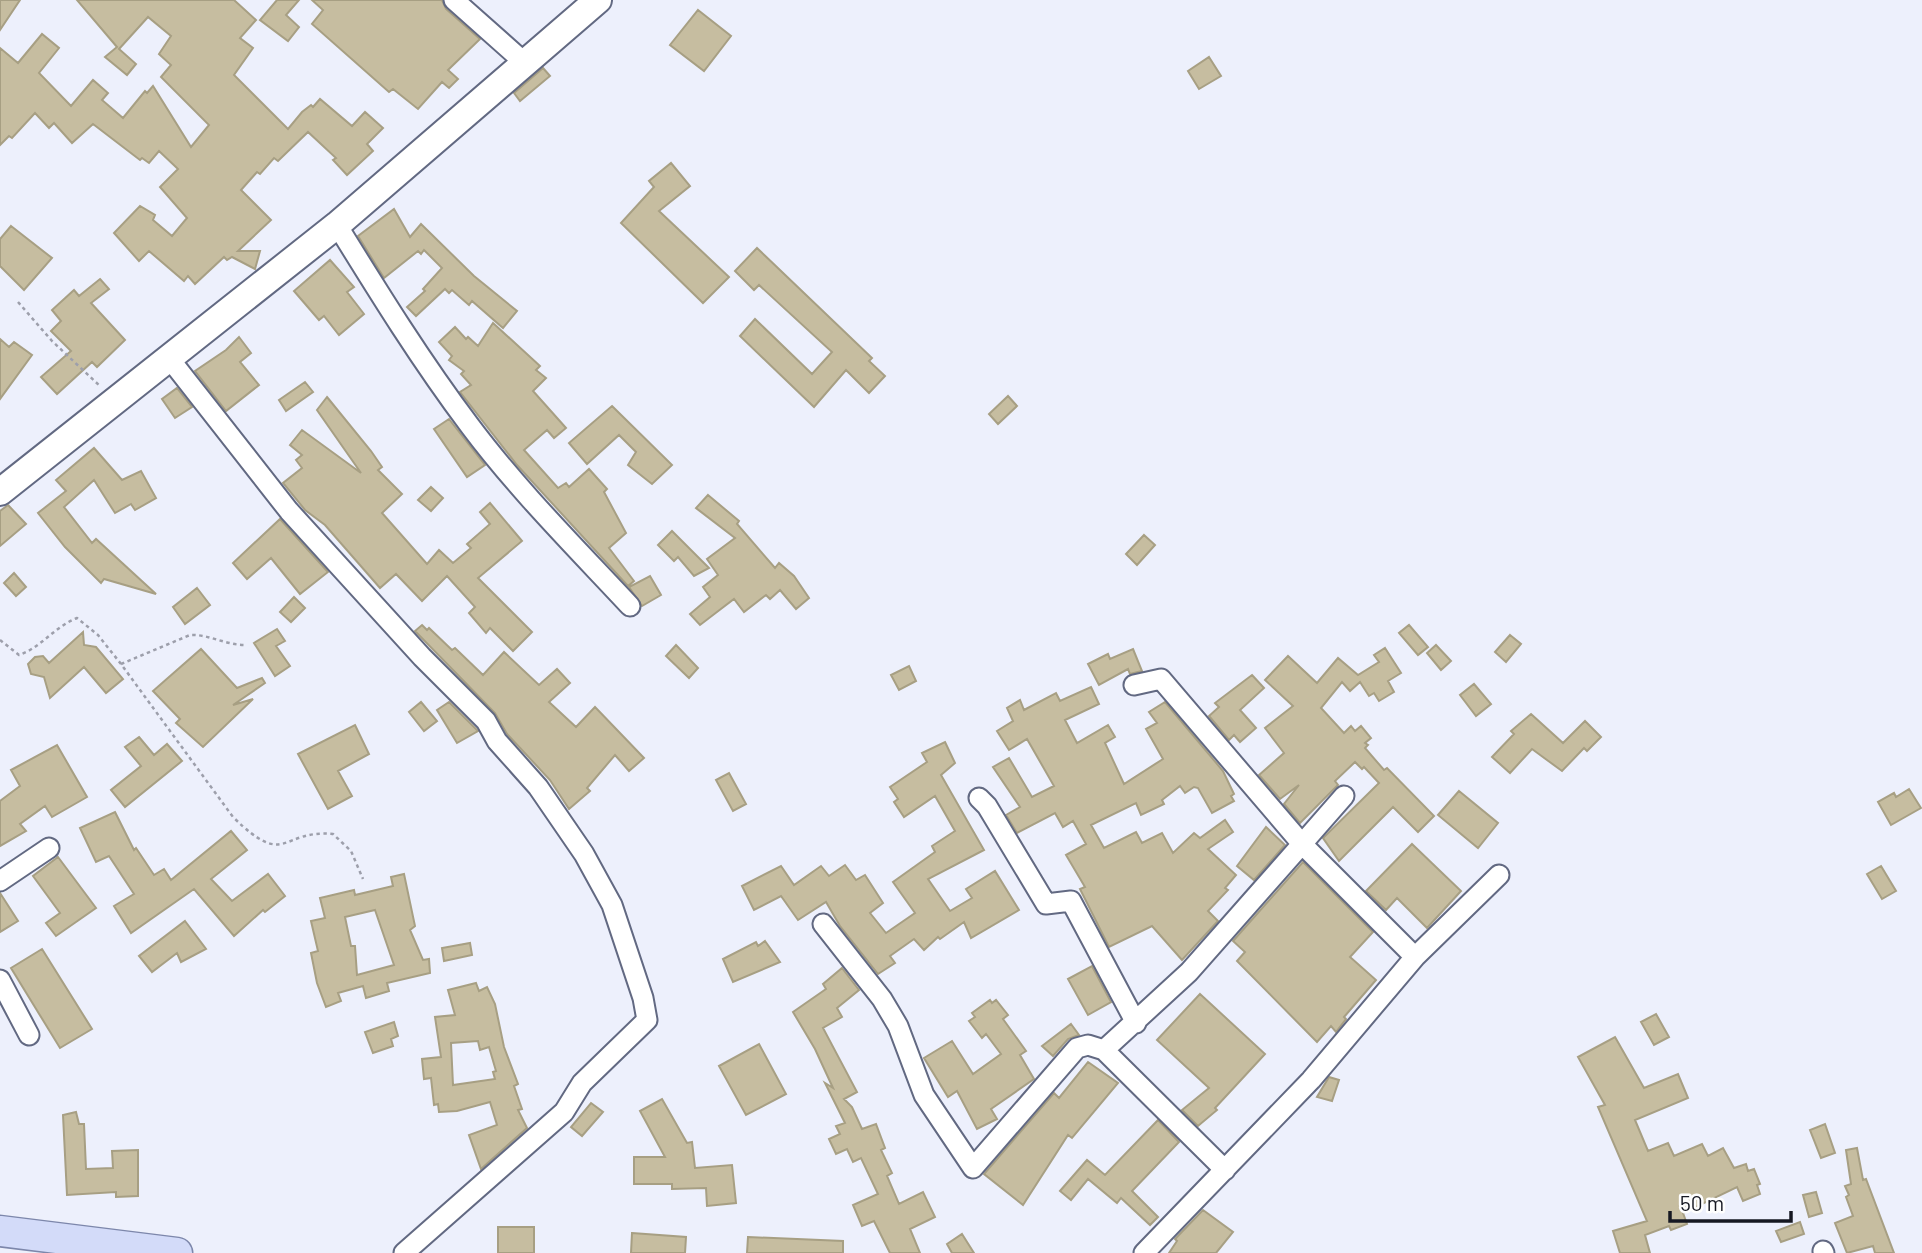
<svg xmlns="http://www.w3.org/2000/svg" width="1922" height="1253" font-family="Barlow,sans-serif">
  <style>
    .building { fill: #c6bda0; stroke: #a79f83; stroke-width: 2; fill-rule: evenodd }
    .lines { fill: none; stroke-linecap: round; stroke-linejoin: round }
    .street-casing { stroke: #626982; stroke-width: 23 }
    .secondary-casing { stroke: #626982; stroke-width: 30 }
    .primary-casing { stroke: #7d87ab; stroke-width: 33 }
    .path { stroke: #9d9fab; stroke-width: 2.5; stroke-dasharray: 3.5 3.5; stroke-linecap: butt }
    .street { stroke: #fff; stroke-width: 19 }
    .secondary { stroke: #fff; stroke-width: 26 }
    .primary { stroke: #d3dbf9; stroke-width: 30 }
  </style>
  <rect width="100%" height="100%" fill="#edf0fc"/>
  <path class="building" d="M0,0H20L0,30Z
    M77,0H234L256,20L240,38L253,48L234,75L288,129L302,112L311,105L313,107L320,99L352,126L365,112L383,128L367,144L373,151L347,175L333,160L336,158L308,132L278,161L274,158L260,174L257,172L241,190L271,220L238,251H260L255,269L232,257L227,260L224,257L195,284L188,276L184,281L149,251L139,261L114,233L140,206L155,215L153,220L172,236L187,218L160,187L178,169L159,151L149,163L142,158L140,160L93,124L72,143L54,123L49,128L35,113L12,138L9,136L0,145V48L18,63L42,34L59,48L39,73L71,106L93,80L108,93L102,100L123,118L145,91L147,93L153,86L191,147L209,125L161,77L171,65L159,54L171,36L148,17L119,49L136,64L127,75L105,57L117,47Z
    M277,0H299L286,15L299,27L288,41L260,20Z
    M312,0H442L446,9L480,39L448,70L458,79L449,88L442,82L418,109L393,89L389,92L312,24L323,10Z
    M698,10L731,36L704,71L670,45Z
    M1209,57L1221,76L1199,89L1188,71Z
    M543,68L550,76L520,101L514,93Z
    M671,163L690,186L659,211L729,277L703,303L621,223L654,187L649,181Z
    M394,209L410,237L421,224L474,276L517,311L503,328L472,301L469,305L452,290L449,293L445,289L416,316L407,307L425,291L423,289L442,268L424,250L421,254L418,251L384,278L358,236Z
    M11,226L52,258L24,290L0,266V239Z
    M757,248L872,358L869,361L885,376L869,393L846,370L814,407L740,336L755,319L812,374L832,352L759,285L754,290L735,271Z
    M330,260L354,287L347,292L364,314L339,335L324,316L319,320L294,291Z
    M100,279L109,289L91,303L125,340L97,367L92,362L57,394L41,377L71,351L51,331L61,321L52,310L74,290L79,296Z
    M493,323L540,366L536,370L546,378L533,391L566,428L554,438L547,430L524,450L558,488L566,483L569,487L589,469L607,489L604,492L626,533L609,548L634,581L628,586L517,465L460,392L471,385L461,374L464,371L449,360L452,356L439,342L455,327L466,339L468,337L478,346Z
    M239,337L251,353L240,362L259,385L226,411L195,371L226,350Z
    M0,339L9,347L14,342L32,355L0,399Z
    M305,382L313,392L286,411L279,400Z
    M177,388L192,407L175,418L162,399Z
    M1008,396L1017,406L998,424L989,414Z
    M327,397L371,451L382,467L378,470L402,494L382,513L427,564L439,550L453,563L471,548L467,544L490,524L480,512L490,503L522,541L478,578L532,632L513,651L490,628L486,633L469,613L475,607L447,576L422,601L396,574L380,588L325,525L305,510L283,483L302,468L296,460L302,455L290,445L302,430L361,473L317,410Z
    M612,406L672,465L652,484L628,465L636,452L619,435L587,464L569,443Z
    M449,419L485,465L467,477L434,429Z
    M94,448L122,480L141,471L156,498L135,510L131,504L115,513L94,480L64,507L92,543L96,539L156,594L104,579L101,583L65,547L38,513L66,491L56,480Z
    M431,487L443,498L431,511L418,500Z
    M708,495L739,521L737,524L775,568L779,563L794,576L809,598L796,609L780,590L770,599L766,595L744,612L734,599L700,625L690,614L710,597L703,587L718,575L707,559L735,538L696,508Z
    M8,505L26,524L0,546V511Z
    M280,519L328,572L300,594L271,558L247,579L233,563Z
    M672,531L709,568L694,576L678,557L674,561L658,545Z
    M1144,535L1155,545L1137,565L1126,554Z
    M14,573L26,587L16,596L4,583Z
    M650,576L661,595L642,606L629,587Z
    M197,588L210,605L185,624L173,607Z
    M294,597L305,608L291,622L280,612Z
    M422,625L427,630L429,628L452,650L455,648L483,675L504,652L539,685L557,669L570,683L549,702L576,727L595,707L644,758L629,771L615,755L587,788L590,791L569,809L550,780L507,734L495,713L415,631Z
    M1409,625L1428,647L1418,655L1399,633Z
    M277,629L285,641L276,646L290,666L275,676L254,643Z
    M83,632L84,645L96,647L123,679L106,693L84,667L50,698L44,677L31,674L28,664L35,657L43,656L49,663Z
    M1510,635L1521,644L1506,662L1495,652Z
    M676,645L698,668L689,678L666,656Z
    M1436,645L1451,661L1441,670L1427,653Z
    M1385,648L1401,673L1388,681L1394,692L1379,701L1374,693L1369,696L1360,682L1350,691L1342,682L1321,708L1344,733L1351,726L1355,731L1361,726L1371,738L1365,743L1368,745L1365,748L1384,770L1387,768L1434,816L1418,832L1393,807L1339,861L1323,838L1379,783L1364,767L1362,769L1355,762L1335,781L1338,785L1300,823L1284,804L1299,785L1280,799L1259,775L1284,753L1265,728L1293,706L1265,680L1288,656L1317,683L1338,658L1358,675L1379,662L1374,655Z
    M201,649L237,688L262,678L265,683L233,705L253,699L203,747L176,723L180,719L153,691Z
    M1133,649L1142,671L1130,674L1128,669L1099,685L1088,664L1108,654L1110,659Z
    M909,666L916,681L899,690L891,675Z
    M1252,675L1264,688L1240,710L1256,728L1240,742L1234,735L1229,740L1209,716L1219,707L1215,703Z
    M1474,684L1491,704L1476,716L1460,695Z
    M1091,687L1099,704L1065,720L1077,743L1108,725L1115,737L1105,743L1124,784L1163,759L1146,729L1157,723L1149,712L1165,702L1223,771L1234,794L1231,796L1234,801L1212,813L1198,788L1194,787L1185,793L1180,786L1162,800L1164,804L1141,815L1136,803L1091,825L1104,848L1136,832L1142,843L1162,833L1173,853L1194,833L1200,838L1225,820L1233,832L1208,849L1236,875L1225,888L1228,890L1208,911L1218,921L1182,960L1152,926L1109,947L1080,889L1085,887L1066,855L1086,844L1073,821L1063,827L1055,813L1017,833L1006,815L1020,807L993,767L1009,758L1032,797L1054,786L1027,739L1009,750L997,731L1013,721L1007,708L1020,700L1024,710L1056,693L1060,701Z
    M421,702L437,721L424,731L409,712Z
    M449,702L478,731L457,743L437,710Z
    M1531,714L1563,743L1585,721L1601,737L1587,751L1584,748L1562,771L1532,749L1510,773L1492,757L1514,734L1511,731Z
    M355,725L369,754L338,771L352,796L328,809L298,754Z
    M139,737L154,755L167,744L182,761L125,807L111,790L141,766L125,747Z
    M945,742L955,763L941,775L984,850L928,879L950,911L972,898L966,889L995,871L1019,910L971,938L964,922L940,939L938,937L924,950L914,939L890,956L895,963L878,974L840,926L826,902L798,920L781,896L754,910L742,886L781,866L794,885L821,866L829,876L845,865L856,880L865,875L883,903L870,913L886,933L915,913L893,882L935,852L932,846L955,831L935,796L904,817L894,802L898,799L890,787L927,762L922,753Z
    M57,745L87,797L52,817L45,806L20,824L26,831L0,846V801L20,786L11,770Z
    M729,773L746,804L733,811L716,780Z
    M1909,789L1921,808L1891,825L1878,802L1894,793L1896,797Z
    M1459,791L1498,823L1478,848L1438,815Z
    M115,812L134,850L136,848L154,875L164,869L171,880L231,831L247,850L211,879L232,901L268,874L285,896L265,912L263,910L234,936L194,889L131,933L114,906L134,894L109,856L96,862L80,828Z
    M1266,827L1285,845L1254,880L1237,866Z
    M1412,844L1461,891L1427,928L1397,898L1386,910L1366,891Z
    M58,857L96,908L56,936L46,923L60,913L33,876Z
    M1303,862L1373,932L1350,957L1376,980L1344,1017L1346,1019L1336,1032L1331,1026L1317,1042L1237,961L1245,952L1233,941Z
    M1881,866L1896,891L1882,899L1867,874Z
    M404,874L415,926L410,930L423,960L429,959L430,973L387,983L389,991L366,998L363,986L338,993L341,1001L326,1007L317,983L311,953L318,951L311,921L325,918L320,898L354,890L355,895L393,886L391,877ZM375,910L394,965L357,975L355,946H351L345,917Z
    M0,893L18,921L0,932Z
    M185,921L206,949L181,962L177,953L152,972L139,956Z
    M765,941L780,962L733,982L723,959L756,942L758,946Z
    M470,943L472,955L444,961L442,948Z
    M42,949L92,1029L60,1048L11,968Z
    M1092,966L1111,1002L1088,1015L1068,979Z
    M842,968L859,990L837,1008L842,1017L823,1028L857,1092L844,1099L852,1107L862,1129L876,1124L885,1148L881,1150L892,1173L887,1176L899,1204L923,1192L935,1217L910,1229L920,1253H890L874,1221L862,1226L853,1205L878,1194L861,1158L853,1162L847,1149L836,1154L829,1139L840,1134L836,1126L845,1123L825,1083L833,1088L815,1049L793,1012L826,989L823,984Z
    M476,983L479,991L487,987L495,1004L504,1047L518,1084L514,1086L522,1109L518,1110L527,1128L481,1169L469,1135L497,1125L490,1102L457,1111L439,1112L438,1104L434,1105L431,1078L424,1079L422,1059L441,1057L435,1017L455,1015L448,990ZM478,1041L480,1050L489,1047L496,1071L493,1072L495,1079L453,1085L451,1043Z
    M1200,994L1265,1054L1215,1108L1217,1110L1198,1126L1182,1110L1209,1088L1157,1040Z
    M990,1000L992,1003L996,1000L1008,1015L1003,1019L1026,1051L1020,1055L1034,1079L991,1109L997,1119L977,1129L957,1091L948,1097L924,1058L952,1041L973,1074L1001,1054L986,1034L982,1038L969,1021L975,1017L972,1013Z
    M1656,1014L1669,1037L1654,1045L1641,1022Z
    M394,1022L398,1036L391,1039L393,1046L373,1053L365,1032Z
    M1071,1024L1079,1035L1068,1039L1053,1056L1042,1046Z
    M1615,1037L1644,1088L1678,1074L1688,1098L1635,1120L1648,1151L1668,1143L1674,1156L1702,1144L1708,1156L1723,1148L1734,1168L1746,1164L1748,1171L1754,1169L1760,1184L1757,1185L1760,1194L1743,1201L1737,1187L1683,1213L1687,1224L1671,1230L1669,1226L1645,1235L1650,1253H1620L1613,1231L1647,1221L1598,1107L1605,1105L1578,1057Z
    M759,1044L786,1094L746,1115L719,1066Z
    M1088,1062L1118,1083L1072,1138L1068,1135L1023,1205L984,1174L1054,1093L1059,1098Z
    M1329,1077L1339,1080L1332,1101L1317,1097Z
    M662,1099L687,1143L692,1142L695,1168L732,1165L736,1203L707,1206L706,1188L672,1189V1184H634V1157H665L640,1111Z
    M591,1103L603,1112L582,1136L571,1127Z
    M76,1112L79,1124H84L86,1169L113,1168L112,1151L138,1150V1196L116,1197V1192L67,1195L63,1115Z
    M1158,1120L1179,1142L1132,1191L1158,1217L1150,1225L1121,1198L1117,1203L1088,1179L1071,1200L1060,1191L1087,1160L1105,1175Z
    M1825,1124L1835,1153L1821,1158L1810,1130Z
    M1857,1148L1863,1180L1866,1179L1894,1253H1875L1873,1246L1847,1253L1835,1223L1853,1216L1846,1197L1849,1195L1845,1186L1851,1184L1846,1150Z
    M1816,1192L1822,1213L1809,1217L1803,1195Z
    M1203,1210L1233,1232L1216,1253H1169L1177,1241L1175,1239Z
    M1800,1222L1804,1234L1781,1242L1776,1231Z
    M498,1227H534V1253H498Z
    M632,1233L686,1237L685,1253H631Z
    M962,1234L974,1253H952L947,1244Z
    M748,1237L843,1241V1253H747Z"/>
  <g class="lines">
    <g class="street-casing">
      <path id="street" d="M454,0L525,63
        M337,225C379,293 421,361 470,426C518,490 575,547 630,606
        M169,358L289,511L422,657L486,721L497,741L538,787L584,854L612,905L643,998L647,1020L582,1083L564,1112L404,1253
        M1134,685L1161,679L1302,844L1189,972L1104,1050L1225,1170
        M1344,796L1302,844L1415,957
        M979,798L987,806L1046,904L1071,901L1136,1023
        M0,881L49,848
        M823,924L882,999L898,1026L924,1095L973,1168L1077,1048L1088,1045L1104,1050
        M0,980L29,1035
        M1823,1251L1824,1253
        M1144,1253L1311,1080L1415,957L1499,875"/>
    </g>
    <g class="secondary-casing">
      <path id="secondary" d="M0,492L337,225L598,0"/>
    </g>
    <g class="primary-casing">
      <path id="primary" d="M0,1231L177,1253"/>
    </g>
    <path class="path" d="M18,302L52,341L101,387
      M0,640L19,655C42,647 54,627 77,618L98,635L121,664L233,817C287,870 280,829 333,834L351,851L363,879
      M121,664L190,635C209,634 225,645 245,645"/>
    <use href="#street" class="street"/>
    <use href="#secondary" class="secondary"/>
    <use href="#primary" class="primary"/>
  </g>
  <path d="M1670 1211v10h121v-10" fill="none" stroke="#161822" stroke-width="3.5"/>
  <text x="1680" y="1211" font-size="21" fill="#161822" stroke="#fefefe" stroke-width="5" paint-order="stroke">50 m</text>
</svg>
